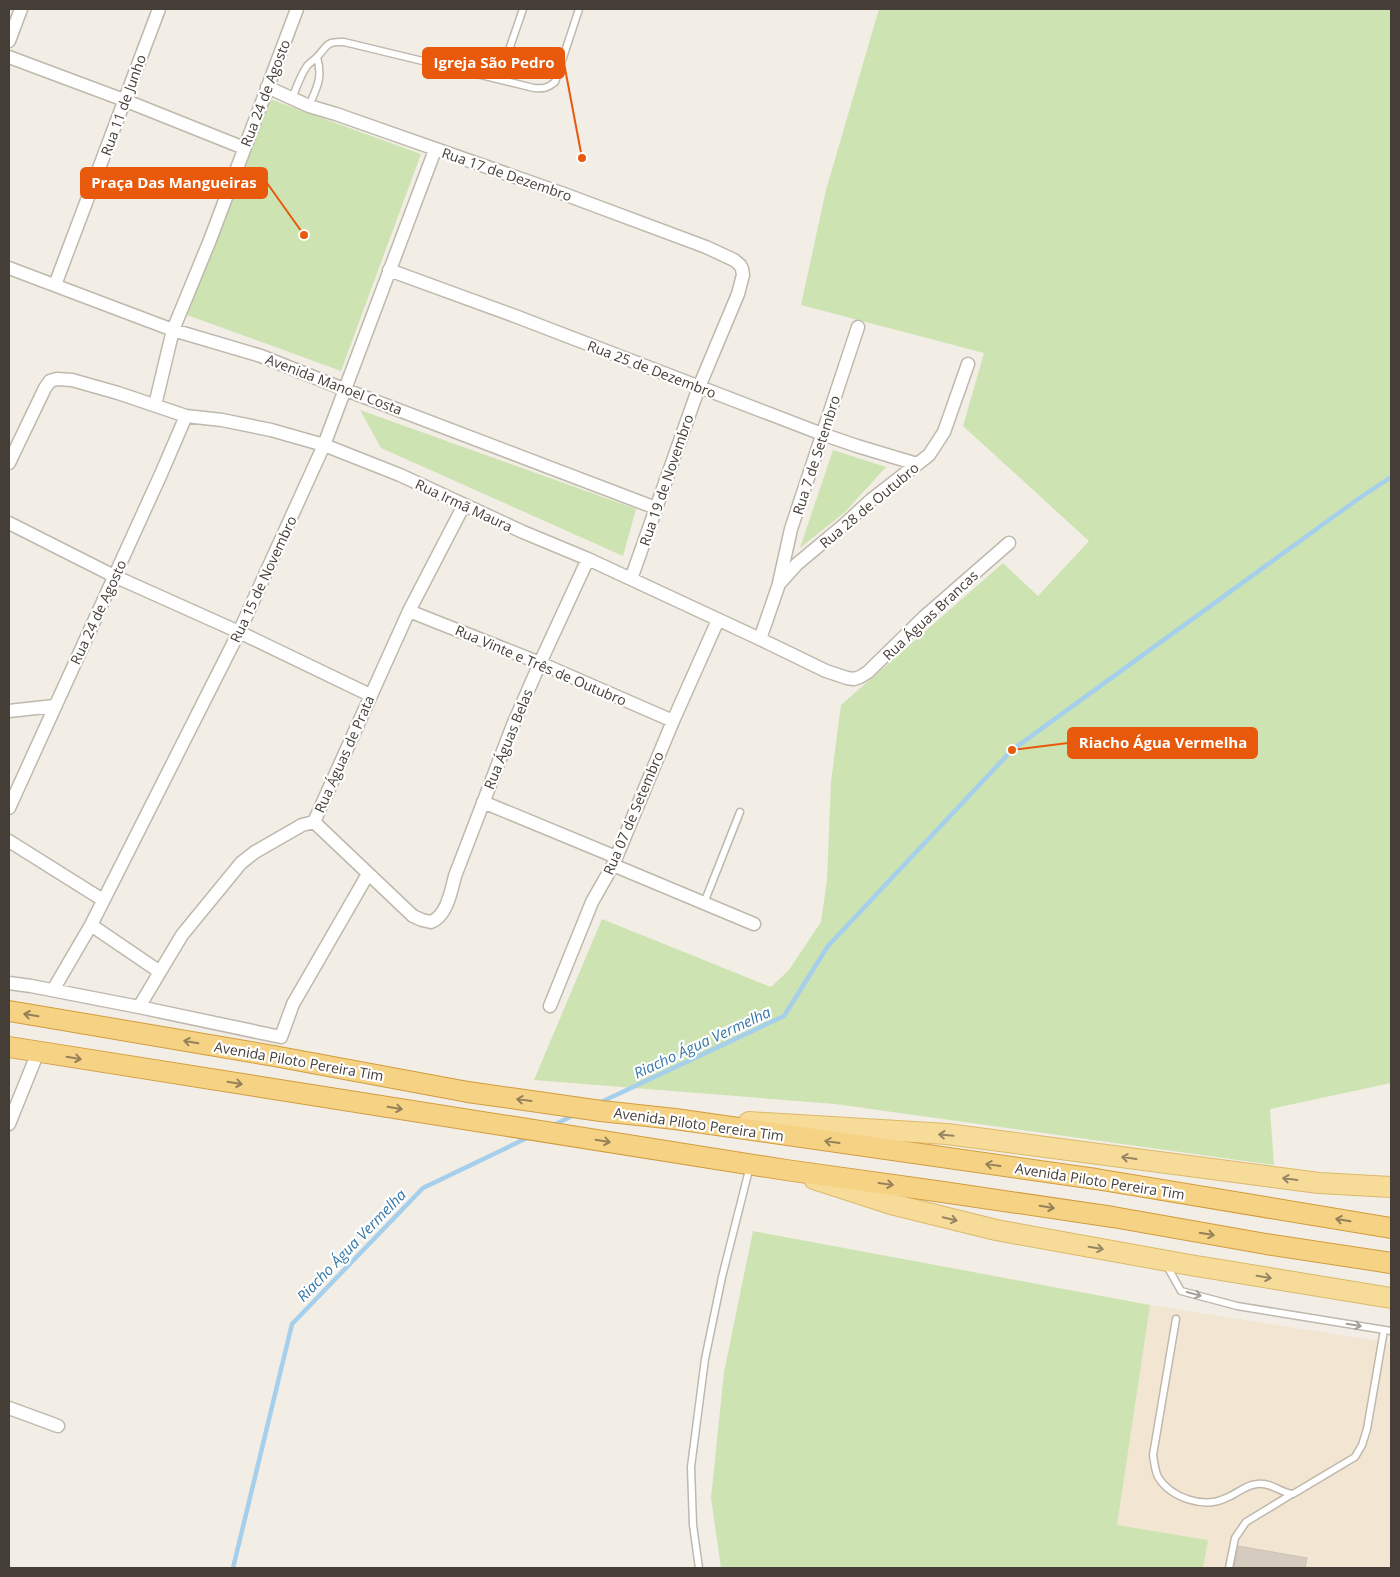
<svg xmlns="http://www.w3.org/2000/svg" width="1400" height="1577" font-family="'Open Sans',sans-serif">
  <style>
    .commercial { fill: #f2e5d2 }
    .green { fill: #cde3b1 }
    .lines { fill: none; stroke-linecap: round; stroke-linejoin: round }
    .stream { stroke: #a5cfeb; stroke-width: 4.5 }
    .building { fill: #d5ccbf; stroke: #cdc1b0 }
    .service-casing { stroke: #bfb8ac; stroke-width: 9 }
    .minor-casing { stroke: #bfb8ac; stroke-width: 15 }
    .primary-casing { stroke: #dbb96a; stroke-width: 22 }
    .trunk-casing { stroke: #d29c3f; stroke-width: 22 }
    .service { stroke: #fff; stroke-width: 6 }
    .minor { stroke: #fff; stroke-width: 12 }
    .primary { stroke: #f7dc99; stroke-width: 20 }
    .trunk { stroke: #f6d284; stroke-width: 20 }
    .oneway { stroke: #948159 }
    .oneway2 { stroke: #958563 }
    .oneway3 { stroke: #a29e9a }
    .labels { text-anchor: middle; dominant-baseline: central; stroke-width: 4.5; stroke-linejoin: round; paint-order: stroke }
    .street-label { font-size: 14px; fill: #443e36; stroke: #fff }
    .water-label { font-size: 15px; font-style: italic; fill: #3678a8; stroke: #fff }
    .leader { fill: none; stroke: #e8590c; stroke-width: 2 }
    .callout-dot { fill: #e8590c; stroke: #fff; stroke-width: 2 }
    .callout { fill: #e8590c; stroke: #e8590c; stroke-width: 2 }
    .callout-label { font-size: 15px; text-anchor: middle; font-weight: bold; fill: #fff }
  </style>
  <rect width="100%" height="100%" fill="#f2eee6"/>
  <path class="commercial" d="M1150,1305L1391,1343V1568H1203L1208,1540L1117,1525Z"/>
  <path class="green" d="M879,9H1391V1083L1270,1109L1274,1165L835,1104L534,1080L602,919L771,987L789,970L821,922L827,880L831,782L841,705L1003,563L1038,596L1089,541L963,426L984,353L801,305L826,190Z
    M267,98L421,154L341,371L187,315Z
    M360,410L636,509L623,556L381,448Z
    M833,450L886,467L845,512L800,548Z
    M753,1231L1150,1305L1117,1525L1208,1540L1203,1568H721L711,1498L724,1372Z"/>
  <g class="lines">
    <path class="stream" d="M599,1103L784,1016L828,946L1012,750L1358,499L1391,477
      M552,1126L576,1114
      M233,1568L292,1324L423,1188L529,1137"/>
  </g>
  <path class="building" d="M1238,1546L1307,1558L1305,1568H1234Z"/>
  <g class="lines">
    <g class="service-casing">
      <path id="service" d="M499,79L523,9
        M292,99C296,88 300,76 307,66C309,63 313,61 316,58C328,46 325,41 344,42L534,88C543,89 548,88 555,82L579,9
        M309,106C317,87 323,78 317,57
        M704,903L740,812
        M1167,1266L1181,1291L1237,1306L1391,1331
        M1176,1319L1153,1455C1154,1461 1155,1471 1158,1477C1171,1498 1204,1509 1226,1498C1237,1494 1245,1485 1257,1484C1271,1482 1281,1493 1293,1494L1355,1457L1362,1445L1367,1429L1384,1330
        M699,1568L693,1525L691,1467L705,1359L722,1277L750,1166
        M1229,1568L1235,1538L1246,1522L1292,1494"/>
    </g>
    <g class="minor-casing">
      <path id="minor" d="M9,41L21,9
        M9,57L124,100L244,148
        M267,87L309,106L336,114L564,194L706,247L734,260L740,265L742,269L743,275L738,294L699,387L631,579
        M9,268L173,330L261,356L346,390L656,508
        M389,270L515,316L822,434L857,446L917,464
        M55,285L159,9
        M155,405L173,330L210,240L297,9
        M9,463L45,388L50,381L57,379L72,380L118,393L186,416L222,420L271,430L324,445L400,475L523,532L588,559L760,639L826,671L847,678L854,679L860,677L868,672L923,618L1009,543
        M9,523L114,576L239,632L370,695
        M779,583L791,529L858,327
        M409,611L540,663L673,721
        M760,639L779,584L797,564L845,524L871,500L929,455L944,432L968,364
        M9,711L54,706
        M483,802L616,857
        M9,808L161,474L186,416
        M314,822L413,916L422,920L431,922C447,916 451,891 455,876L513,725L540,663L588,559
        M314,822L409,611L464,505
        M9,841L103,900
        M613,865L754,924
        M91,925L160,972
        M9,983L31,986L139,1007L281,1037L293,1004L368,874
        M53,990L91,925L239,632L324,445L435,150
        M550,1006L592,902L613,865L673,721L718,620
        M139,1007L182,935L241,863L255,852L302,825L314,822
        M9,1124L38,1052
        M9,1408L58,1426"/>
    </g>
    <g class="primary-casing">
      <path id="primary" d="M749,1122L947,1134L1319,1183L1391,1187
        M814,1179L891,1204L996,1230L1190,1265L1391,1298"/>
    </g>
    <g class="trunk-casing">
      <path id="trunk" d="M9,1011L274,1056L468,1092L601,1111L675,1119L1096,1179L1391,1228
        M9,1047L786,1170L943,1192L1113,1217L1266,1244L1391,1263"/>
    </g>
    <use href="#service" class="service"/>
    <use href="#minor" class="minor"/>
    <use href="#primary" class="primary"/>
    <use href="#trunk" class="trunk"/>
  </g>
  <defs><path id="oneway-shaft" d="M-6 0H5M1.5-3L5.5 0L1.5 3" fill="none" stroke-width="1.6" stroke-linecap="round" stroke-linejoin="round" transform="scale(1.25)"/></defs>
  <g class="oneway">
    <use href="#oneway-shaft" transform="translate(31 1015) rotate(-171)"/>
    <use href="#oneway-shaft" transform="translate(191 1042) rotate(-170)"/>
    <use href="#oneway-shaft" transform="translate(74 1058) rotate(9)"/>
    <use href="#oneway-shaft" transform="translate(235 1083) rotate(9)"/>
    <use href="#oneway-shaft" transform="translate(524 1100) rotate(-172)"/>
    <use href="#oneway-shaft" transform="translate(395 1108) rotate(9)"/>
    <use href="#oneway-shaft" transform="translate(603 1141) rotate(9)"/>
    <use href="#oneway-shaft" transform="translate(832 1142) rotate(-172)"/>
    <use href="#oneway-shaft" transform="translate(993 1165) rotate(-172)"/>
    <use href="#oneway-shaft" transform="translate(886 1184) rotate(8)"/>
    <use href="#oneway-shaft" transform="translate(1047 1207) rotate(9)"/>
    <use href="#oneway-shaft" transform="translate(1343 1220) rotate(-170)"/>
    <use href="#oneway-shaft" transform="translate(1207 1234) rotate(10)"/>
  </g>
  <g class="oneway2">
    <use href="#oneway-shaft" transform="translate(946 1135) rotate(-175)"/>
    <use href="#oneway-shaft" transform="translate(1129 1158) rotate(-172)"/>
    <use href="#oneway-shaft" transform="translate(1290 1179) rotate(-173)"/>
    <use href="#oneway-shaft" transform="translate(950 1219) rotate(14)"/>
    <use href="#oneway-shaft" transform="translate(1096 1248) rotate(10)"/>
    <use href="#oneway-shaft" transform="translate(1264 1277) rotate(9)"/>
  </g>
  <g class="oneway3">
    <use href="#oneway-shaft" transform="translate(1194 1294) rotate(15)"/>
    <use href="#oneway-shaft" transform="translate(1354 1325) rotate(9)"/>
  </g>
  <g class="labels">
    <g class="street-label">
      <text transform="translate(265 93) rotate(-69)">Rua 24 de Agosto</text>
      <text transform="translate(123 105) rotate(-70)">Rua 11 de Junho</text>
      <text transform="translate(507 174) rotate(19)">Rua 17 de Dezembro</text>
      <text transform="translate(652 369) rotate(21)">Rua 25 de Dezembro</text>
      <text transform="translate(334 384) rotate(21)">Avenida Manoel Costa</text>
      <text transform="translate(816 455) rotate(-72)">Rua 7 de Setembro</text>
      <text transform="translate(666 480) rotate(-71)">Rua 19 de Novembro</text>
      <text transform="translate(464 505) rotate(25)">Rua Irmã Maura</text>
      <text transform="translate(869 505) rotate(-40)">Rua 28 de Outubro</text>
      <text transform="translate(263 579) rotate(-65)">Rua 15 de Novembro</text>
      <text transform="translate(98 612) rotate(-65)">Rua 24 de Agosto</text>
      <text transform="translate(930 615) rotate(-43)">Rua Águas Brancas</text>
      <text transform="translate(541 665) rotate(23)">Rua Vinte e Três de Outubro</text>
      <text transform="translate(508 739) rotate(-68)">Rua Águas Belas</text>
      <text transform="translate(344 754) rotate(-66)">Rua Águas de Prata</text>
      <text transform="translate(633 813) rotate(-67)">Rua 07 de Setembro</text>
      <text transform="translate(299 1061) rotate(10)">Avenida Piloto Pereira Tim</text>
      <text transform="translate(699 1124) rotate(8)">Avenida Piloto Pereira Tim</text>
      <text transform="translate(1100 1181) rotate(9)">Avenida Piloto Pereira Tim</text>
    </g>
    <g class="water-label">
      <text transform="translate(702 1042) rotate(-25)">Riacho Água Vermelha</text>
      <text transform="translate(351 1245) rotate(-46)">Riacho Água Vermelha</text>
    </g>
  </g>
  <path class="leader" d="M582 158L564 63M304 235L267 183M1012 750L1068 743"/>
  <g class="callout-dot">
    <circle cx="582" cy="158" r="5"/>
    <circle cx="304" cy="235" r="5"/>
    <circle cx="1012" cy="750" r="5"/>
  </g>
  <g class="callout">
    <rect x="423" y="48" width="141" height="30" rx="5"/>
    <rect x="81" y="168" width="186" height="30" rx="5"/>
    <rect x="1068" y="728" width="189" height="30" rx="5"/>
  </g>
  <g class="callout-label">
    <text x="494" y="68">Igreja São Pedro</text>
    <text x="174" y="188">Praça Das Mangueiras</text>
    <text x="1163" y="748">Riacho Água Vermelha</text>
  </g>
  <rect width="1400" height="1577" fill="none" stroke="#443e36" stroke-width="20"/>
</svg>
